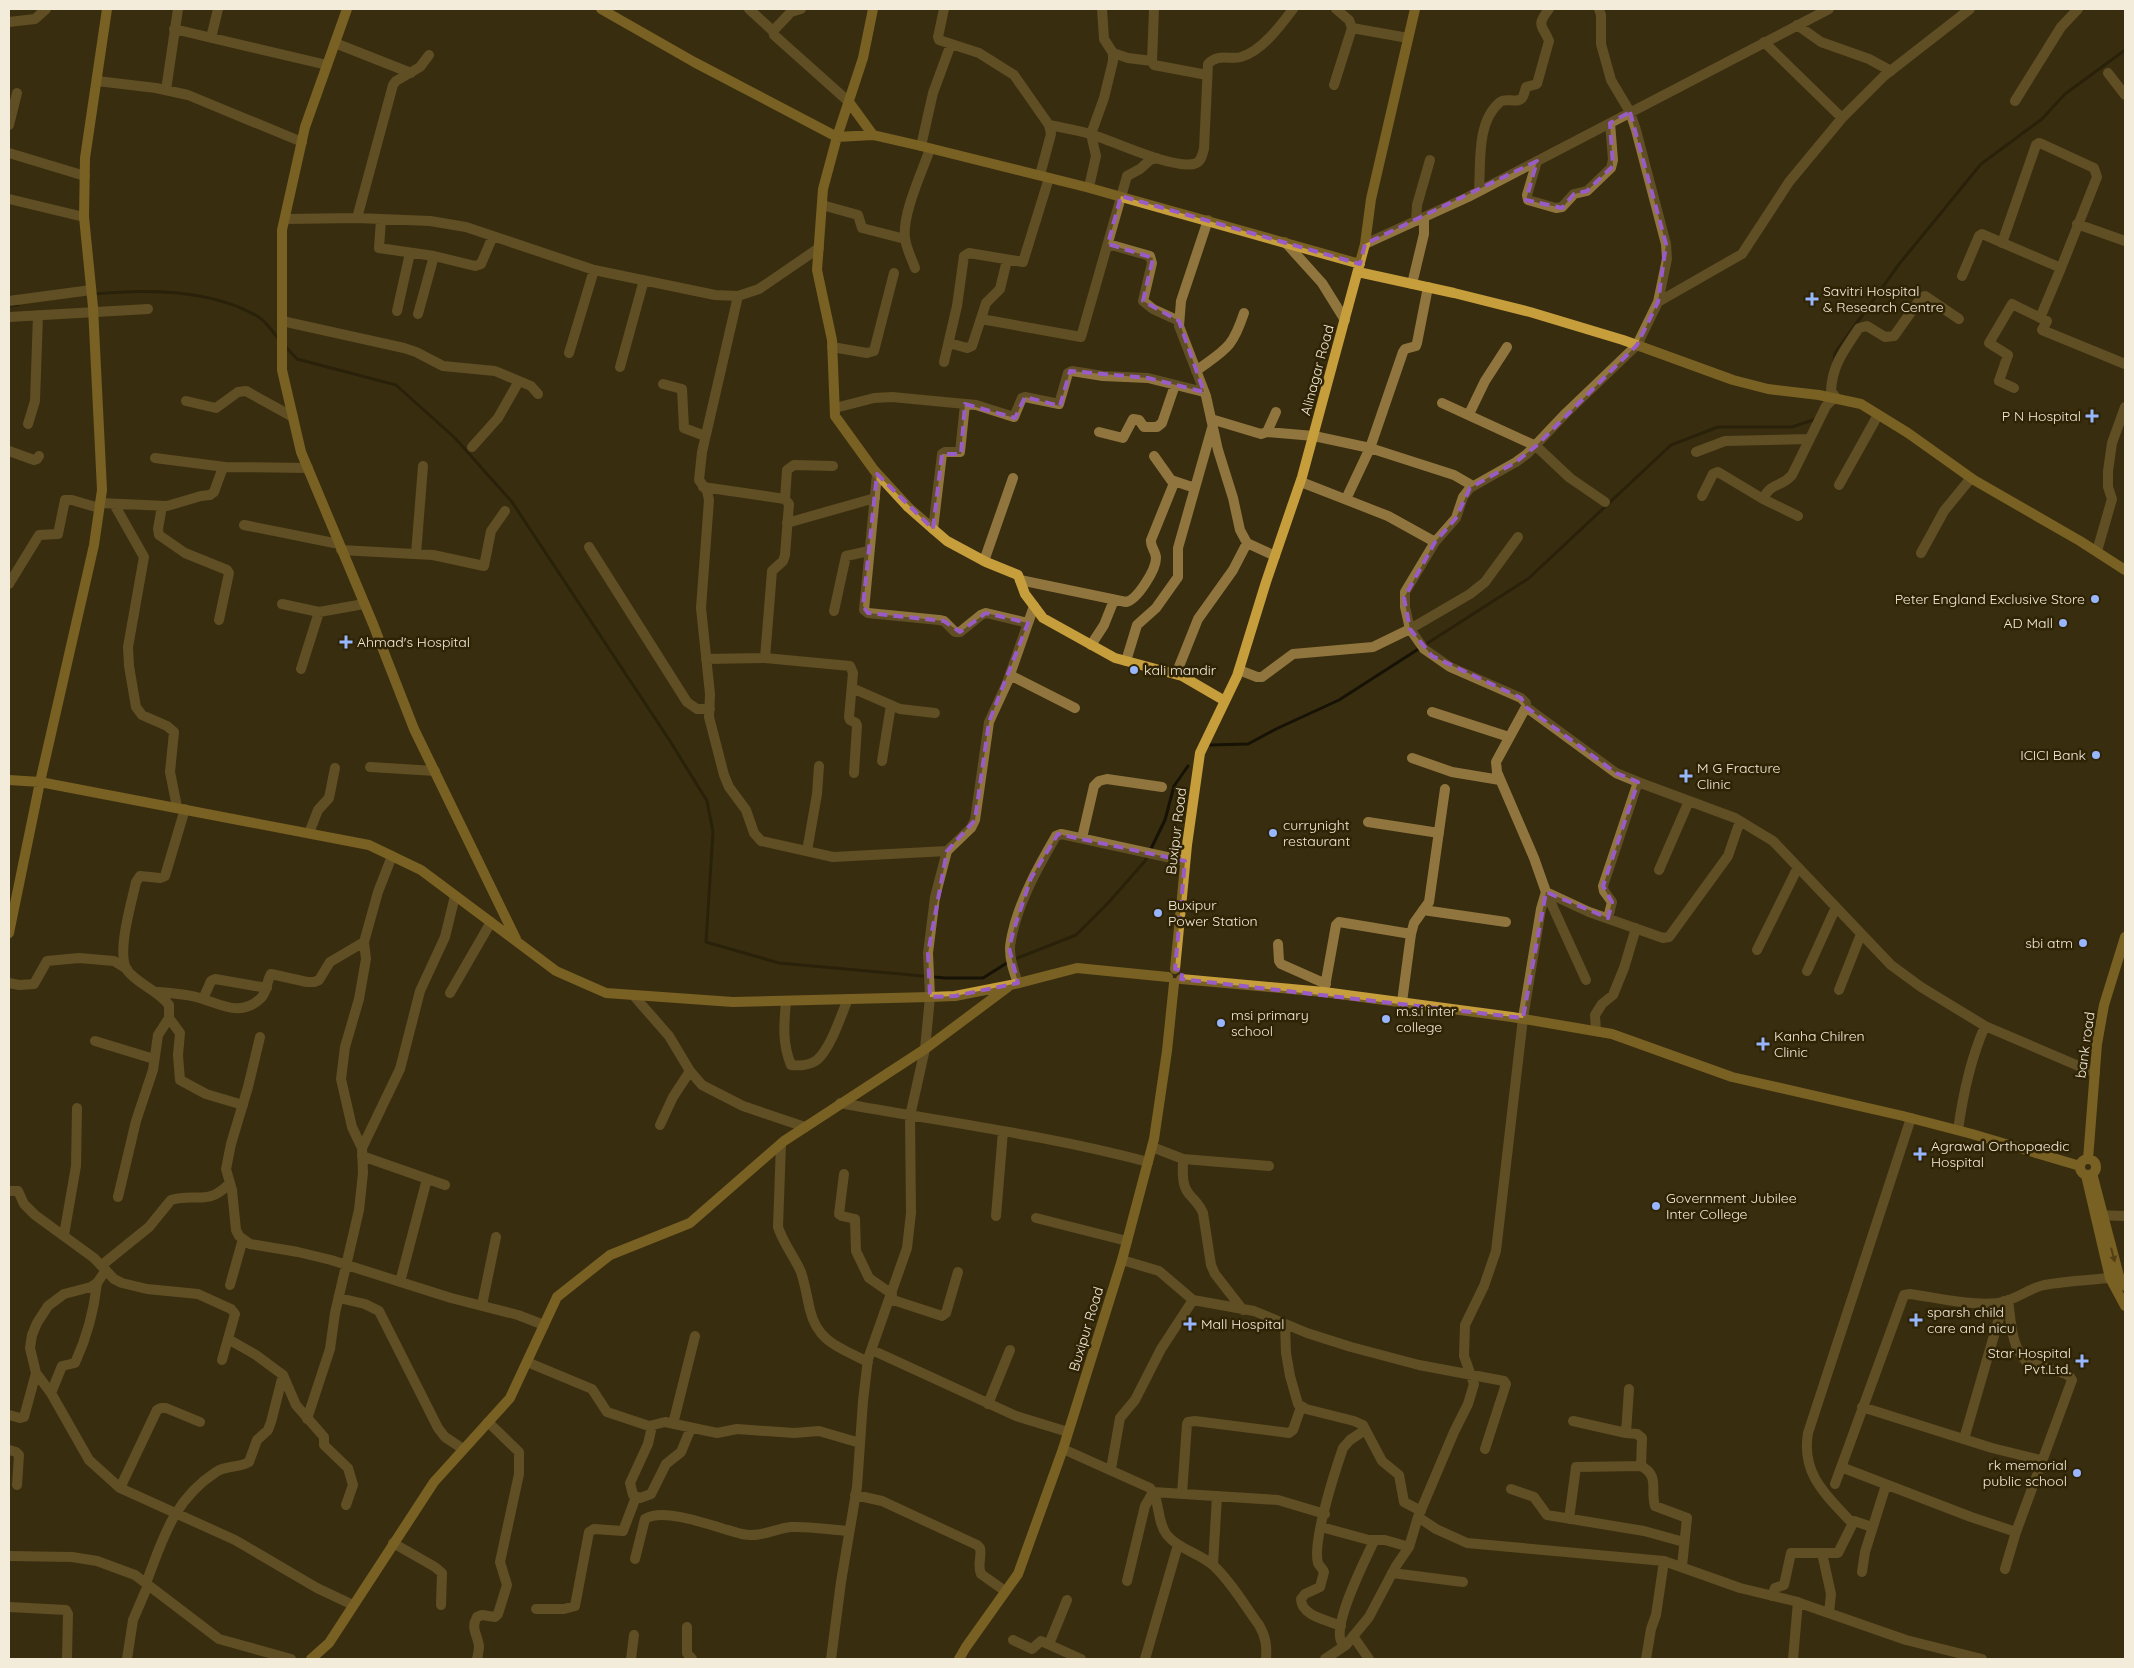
<svg xmlns="http://www.w3.org/2000/svg" width="2134" height="1668" font-family="Quicksand,sans-serif">
  <style>
    .lines { fill: none; stroke-linecap: round; stroke-linejoin: round }
    .stream { stroke: #171206; stroke-width: 3 }
    .street { stroke: #90763e; stroke-width: 10 }
    .secondary { stroke: #c79e3c; stroke-width: 10 }
    .oneway { fill: #735a1e }
    .marked { fill: none; stroke: #995cc6; stroke-width: 4; stroke-dasharray: 10 6; stroke-linejoin: round }
    .poi-dot { fill: #97b6fd; stroke: #2f2305; stroke-width: 2 }
    .labels { text-anchor: middle; dominant-baseline: central; stroke-width: 5; stroke-linejoin: round; paint-order: stroke }
    .poi-label { font-size: 14px; fill: #f4ecdb; stroke: #2f2305; text-anchor: start }
    .street-label { font-size: 14px; fill: #f4ecdb; stroke: #2f2305 }
  </style>
  <rect width="100%" height="100%" fill="#392d0f"/>
  <g class="lines">
    <path class="stream" d="M94,294C145,289 211,289 257,316C265,320 272,331 278,338
      M9,306L18,305
      M284,345L297,359L396,385L455,438L512,502L670,741L707,801L713,832L706,942L779,963L945,978H983L1010,961L1076,935L1109,902L1145,861L1165,820L1174,786L1188,766
      M1834,361L1835,353L1900,263L1981,164L2042,119L2065,94L2125,50
      M1210,745L1248,744L1276,729L1339,700L1529,578L1671,445L1718,427H1792L1816,419"/>
    <path class="street" d="M749,9L773,31L774,35L849,102
      M944,9L938,37L939,40L979,53L1014,75L1049,125L1051,134L1040,175
      M1154,9L1152,61L1154,65L1207,75
      M1336,9L1349,20L1352,28L1408,38
      M9,22L35,19L46,9
      M1797,25L1821,42L1869,59L1891,71
      M174,29L327,65
      M773,31L791,12L801,9
      M211,38L218,9
      M1764,42L1842,118
      M335,43L411,73
      M1113,53L1128,58L1152,61
      M2108,73L2125,95
      M97,81L156,88L188,95L302,142
      M1334,85L1352,28
      M166,90L178,9
      M2015,101L2061,27L2078,9
      M9,125L17,93
      M1049,125C1063,128 1077,130 1090,134C1114,141 1171,169 1194,164C1201,162 1202,156 1204,149L1208,64C1218,53 1229,60 1241,57C1262,51 1281,25 1293,9
      M921,146L933,93L951,44
      M9,153L85,176
      M1537,161L1527,195L1528,200L1556,208L1562,207L1574,194L1587,191L1611,168L1613,160L1610,123
      M1089,187L1096,156L1091,134L1104,98L1113,61V53L1104,39L1102,9
      M1479,191C1481,163 1476,122 1500,102C1506,97 1517,104 1522,98C1524,96 1525,90 1526,87L1537,84L1549,41C1543,25 1535,27 1549,9
      M9,199L84,217
      M822,205L858,215L862,228L905,239
      M357,218L393,85L396,81L420,67L429,55
      M285,219L357,218L430,221L466,227L594,270L715,295L738,296L759,289L819,248
      M381,219L379,248L434,256L475,266L481,264L493,236
      M1208,220L1181,301L1179,326L1206,396L1218,450L1233,498L1240,530L1247,543L1275,556
      M1416,221L1417,205L1430,160
      M2077,224L2125,241
      M1285,242L1322,283L1345,320
      M2002,243L2036,145L2039,143L2042,144L2094,168L2097,177L2061,268
      M1108,244L1150,256L1152,263L1143,301L1153,309L1179,321
      M1365,244L1468,197L1829,9
      M915,268C912,259 906,248 905,238C902,214 922,172 930,149
      M1962,276L1979,236L1982,234L2061,268L2040,318
      M1412,284L1424,234V217
      M738,296L702,452L699,480L707,491L709,500L701,608L710,694L709,717L724,775L729,787L746,810L754,833L761,841L833,857L947,851L971,828L975,820L989,722L1007,683L1034,606
      M9,301L91,290
      M1658,302L1742,254L1789,182L1842,118L1884,76L1970,9
      M397,311L410,253
      M418,314L434,256
      M9,317L148,309
      M981,319L1081,337L1127,176L1140,169L1150,160L1157,158
      M282,321L404,348L416,352L443,366L495,371L531,386L538,394
      M949,343L967,348L972,346L986,303L1000,289L1007,260
      M832,347L867,353L874,351L894,273
      M569,353L594,270
      M944,362L957,306L964,256L969,253L1023,262L1049,178
      M620,367L644,280
      M1196,371C1226,349 1232,349 1244,313
      M663,384L682,389L684,428L705,436
      M2014,388L1999,381L2008,355L1989,343L2012,304L2047,321L2042,330L2125,364
      M1837,399L1831,391C1832,365 1845,349 1859,328L1867,326L1885,337L1894,336L1921,298L1925,296L1959,319
      M186,401L216,408L238,392L246,391L293,417
      M1442,403L1536,446L1570,478L1605,502
      M835,408L874,398L892,397L976,405L1014,417L1022,398L1025,397L1059,404L1068,373L1072,371L1103,376L1148,378L1204,392
      M1469,414L1485,381L1507,347
      M1211,419L1261,434L1267,432L1276,412
      M28,424L35,401L38,315
      M1099,432L1123,438L1133,419L1139,420L1144,427H1157L1162,423L1175,385
      M1267,432L1314,436L1370,448L1454,475L1473,486
      M472,447L498,418L519,381
      M9,451L34,460L37,459L39,456
      M1696,452L1725,441L1810,439
      M1154,456L1171,480L1195,488
      M155,458L225,467
      M877,474L864,610L868,613L939,620L944,621L955,632H960L981,615L986,613L1028,623
      M1301,482L1388,516L1435,542
      M1839,485L1878,415
      M703,487L785,499L789,504L785,555L783,561L772,571L765,658
      M1702,496L1713,474L1718,472L1763,499L1798,516
      M785,499L787,470L794,465L833,466
      M1346,499L1370,448L1403,352L1405,349L1416,346L1417,343L1428,287
      M1763,499C1772,481 1781,488 1792,475L1826,406L1834,398
      M100,503L167,506L201,496L210,495L214,492L222,470L225,467L308,468
      M114,504L144,557L128,647L129,666L136,707L142,715L167,726L174,732L170,772L177,807
      M162,506L158,529L159,535L185,553L227,570L229,573L219,620
      M787,523L875,498
      M244,525L339,544
      M933,529L942,454L945,452H960L965,404
      M589,547L687,702L697,709H710
      M341,550L433,555L484,566L491,531L505,511
      M2097,551L2112,499L2108,487V471L2112,443L2125,407
      M1921,553L1944,511L1971,478
      M416,554L423,466
      M984,561L1013,478
      M1020,580L1126,602C1137,600 1156,570 1156,558C1156,551 1150,547 1151,540L1174,483
      M9,584L39,535L58,534L65,500H72L99,508
      M282,604L319,612L364,604
      M834,611L846,556L869,551
      M1091,645L1104,625L1114,600
      M706,659L765,658L850,666L853,673L849,717L850,720L856,723L857,726L854,773
      M1126,661L1137,625L1156,608L1178,577V548L1212,428
      M301,669L319,612
      M1239,670L1257,677H1262L1293,654L1373,647L1410,629L1470,594L1485,582L1518,537
      M1176,674L1198,619L1233,570L1247,543
      M1010,675L1075,708
      M852,688L900,709L935,713
      M1526,707L1616,773L1638,782
      M1432,712L1509,737
      M1412,758L1452,772L1500,780
      M882,761L891,705
      M370,767L435,771
      M185,809L165,876L160,878L140,876L136,882C132,901 116,953 127,970C137,984 158,990 169,1005V1018L180,1033L178,1055L180,1080L206,1094L243,1105
      M1368,822L1439,833
      M309,833L318,810L329,798L335,768
      M1082,838L1094,786L1099,781L1107,779L1162,787
      M807,851L817,794L819,766
      M1659,870L1689,801
      M1546,892L1589,912L1663,938L1669,937L1728,856L1740,821
      M1546,892L1586,980
      M1423,910L1506,922
      M1608,918L1612,902L1604,891L1603,886L1638,782L1735,818L1773,841L1891,965L1921,987L1985,1026L2095,1073
      M1278,944L1279,961L1281,964L1326,984
      M1757,950L1798,867
      M1807,971L1836,907
      M9,983L19,985L34,984L47,961L79,958L114,961L127,969
      M1018,983C1014,972 1010,961 1010,949C1010,941 1013,931 1015,923C1025,890 1039,866 1056,836L1061,834L1075,837L1185,861
      M1839,990L1861,934
      M157,992C172,993 188,994 203,999C222,1005 242,1017 261,998C268,991 266,982 271,974L307,982H314L319,980L330,962L364,942
      M1324,992L1336,925L1339,922L1411,934
      M450,993L491,922
      M634,996L669,1036L690,1071L702,1085L743,1106L805,1127
      M203,999L211,981L215,979L267,988
      M786,1001C784,1024 782,1043 791,1065C799,1066 810,1065 817,1060C831,1048 841,1015 848,999
      M1402,1002L1411,934L1414,923L1429,902L1445,789
      M1596,1031L1595,1015L1602,1004L1613,995L1624,968L1636,928
      M260,1037L248,1087L231,1144L226,1169L232,1190L236,1230L239,1236L250,1244L298,1252L331,1260L451,1298L518,1315L544,1325
      M95,1041L154,1059
      M840,1103C943,1122 1047,1135 1148,1162
      M660,1125L673,1097L690,1071
      M1958,1130C1963,1094 1970,1060 1985,1026
      M781,1144L778,1227C783,1243 794,1256 801,1272C805,1284 807,1297 810,1310C818,1343 841,1348 868,1362
      M1152,1147L1183,1159L1269,1166
      M362,1148L400,1069L420,991L445,937L455,896
      M362,1156L445,1185
      M1183,1159C1183,1171 1181,1184 1189,1194C1194,1200 1200,1205 1203,1213L1211,1265L1215,1274L1243,1310
      M844,1174L839,1214L842,1216L855,1219L856,1251L869,1278L892,1294
      M9,1191H18L24,1204L35,1215L94,1258L114,1279L122,1283L147,1289L198,1294L231,1309L235,1314L222,1360
      M118,1197L136,1121L153,1070L158,1035L169,1018
      M2096,1215L2125,1216
      M996,1216L1003,1131
      M1036,1218L1127,1241
      M64,1235L76,1166L77,1108
      M1122,1260L1159,1271L1193,1300L1254,1311L1307,1333L1351,1347L1419,1365L1504,1381L1506,1384L1485,1449
      M102,1265L149,1227L171,1200C197,1192 207,1207 230,1183
      M106,1270L97,1283L91,1287L64,1294L48,1306L37,1323L32,1335L30,1348L36,1373L51,1393L89,1460L120,1488L235,1540L317,1588L353,1605
      M400,1282L427,1179
      M230,1285L243,1239
      M339,1298L365,1304L379,1311L438,1428L445,1437L463,1449
      M890,1299L942,1316L946,1313L958,1272
      M482,1305L496,1237
      M1285,1324L1286,1353L1290,1376L1298,1404L1306,1409L1354,1421L1363,1425L1382,1461L1399,1475L1404,1502L1421,1511
      M872,1350L1016,1416L1068,1432
      M527,1362L592,1389L607,1412L649,1426L665,1422L717,1433L737,1429L794,1433L819,1431L860,1443
      M283,1375L296,1405L324,1437V1445L348,1468L353,1485L346,1505
      M51,1393L62,1366L75,1363C87,1337 94,1311 97,1283
      M988,1404L1010,1350
      M1862,1407L1992,1448L2041,1460
      M9,1415L20,1418L24,1417L36,1373
      M307,1419L330,1349L335,1313L359,1210L363,1173L362,1148L352,1127L341,1079L345,1047L359,999L366,959L364,942L378,892L392,856
      M1573,1421L1626,1433
      M673,1424L695,1336
      M652,1426L648,1444L630,1483L633,1495L640,1498L651,1494L666,1464L681,1452L691,1428
      M1964,1439L2004,1301
      M1063,1449L1150,1488C1161,1501 1156,1521 1167,1535C1179,1550 1201,1553 1215,1567C1232,1583 1245,1606 1259,1625C1266,1637 1267,1646 1266,1659
      M9,1450L16,1452L19,1455L17,1485
      M1641,1466C1660,1476 1650,1489 1655,1506L1687,1518L1682,1566
      M1841,1467L1971,1517L2016,1532
      M1111,1469L1120,1418L1135,1400L1161,1349L1193,1300
      M1835,1484L1904,1295L1910,1294C1939,1298 1969,1306 1998,1303C2017,1300 2027,1289 2044,1285C2065,1281 2088,1280 2110,1278
      M120,1488L157,1410L161,1408H166L200,1422
      M1511,1489L1534,1497L1547,1515L1644,1531L1684,1542
      M1182,1494L1187,1424L1188,1422L1195,1421L1289,1433L1293,1430L1301,1407
      M855,1495L882,1501L977,1545L980,1548C982,1557 977,1565 981,1574L1005,1591
      M1418,1517L1436,1529L1467,1543L1664,1561L1740,1588L1794,1601L1906,1640L1982,1659
      M1569,1519L1576,1467L1641,1466L1642,1438L1637,1434L1626,1433L1629,1389
      M1852,1523C1826,1495 1801,1474 1808,1433L1911,1118
      M1321,1527L1369,1540H1385L1409,1547
      M393,1543L435,1567L442,1573L441,1605
      M1822,1553L1831,1594L1829,1613
      M9,1556L72,1557L97,1561L135,1575L219,1639L291,1659
      M635,1559L645,1519C665,1506 720,1529 742,1534C760,1538 774,1529 791,1527C810,1526 830,1530 849,1531
      M1213,1565L1217,1496
      M2005,1569L2016,1532L2072,1380L2070,1377L2066,1374L2026,1361C2011,1347 2011,1320 2008,1300
      M1862,1572L1865,1552L1886,1485
      M1392,1573L1463,1582
      M1127,1581L1145,1506L1153,1492L1278,1500L1325,1514
      M146,1583C163,1539 173,1500 216,1472C226,1465 239,1468 249,1462L257,1440L268,1430L271,1422L283,1375L256,1355L228,1339
      M1772,1596L1775,1588L1784,1585L1791,1553H1838L1854,1521L1872,1527
      M9,1607L66,1610L68,1614L67,1659
      M536,1609H564L575,1606L589,1532L594,1529L623,1531L636,1497
      M1341,1626C1328,1620 1301,1616 1301,1599L1305,1594L1320,1587L1324,1572C1323,1569 1320,1567 1318,1563C1312,1542 1335,1471 1343,1448L1350,1440L1365,1430
      M687,1627V1653L692,1659
      M1353,1636L1369,1659
      M1013,1640L1032,1649L1041,1641L1081,1659
      M1049,1644L1067,1600
      M1346,1645L1341,1641C1333,1623 1365,1560 1374,1541
      M127,1659L133,1620L148,1585
      M477,1659C478,1655 479,1650 479,1646C478,1635 470,1629 477,1617L482,1615L495,1617L498,1614L507,1585L500,1562L519,1474V1452L488,1422
      M631,1659L634,1635
      M831,1659L841,1582L857,1487L863,1401L868,1359L907,1248L911,1213L910,1116L925,1049L930,997L928,953L935,897L947,851
      M1145,1659L1178,1545
      M1325,1659L1346,1645L1369,1617L1396,1566L1409,1547L1418,1517L1454,1432L1468,1404L1474,1384L1464,1356L1465,1325L1484,1286L1496,1251L1523,1018L1541,909L1546,892L1534,858L1497,772L1496,762L1526,707V703L1521,698L1450,667L1424,649L1410,629L1405,607V592L1435,542L1456,518L1463,497L1470,488L1516,462L1527,454L1566,413L1637,345L1658,302L1667,259L1666,244L1636,130L1630,112L1611,80L1601,44V15L1599,9
      M1646,1659L1651,1629L1656,1615L1664,1561
      M1793,1659L1798,1602"/>
    <path class="secondary" d="M347,9L305,127L282,230V370L301,452L373,624L414,729L516,939
      M601,9L694,62L837,137L873,135L921,146L1086,187L1360,264
      M873,9L863,58L837,137L823,189L817,270L832,340L835,416L874,470L908,507L933,529L947,541L986,562L1018,575L1025,594L1043,618L1115,658L1182,676L1225,701
      M849,102L873,135
      M1358,272L1454,293L1530,312L1623,340L1733,380L1768,389L1819,395L1861,404L1908,433L1974,480L2080,541L2125,570
      M9,780L40,782L369,845L421,870L556,971L606,993L733,1002L930,997L955,996L1011,985L1077,968L1168,977
      M9,933L40,782L94,545L102,490L93,307L84,217L85,158L107,9
      M1175,969L1187,845L1200,753L1237,676L1266,582L1302,477L1365,244L1371,199L1415,9
      M1181,979L1324,992L1512,1017L1612,1034L1732,1077L1903,1116L1972,1134L2080,1166
      M2080 1167a8 8 0 1 1 16 0a8 8 0 1 1-16 0Z
      M2088,1159L2097,1044L2104,1005L2125,937
      M2086,1175L2110,1278L2125,1306
      M2093,1177L2119,1276L2125,1286
      M311,1659L329,1643L434,1482L510,1398L557,1297L610,1255L690,1223L784,1141L925,1049L1008,987
      M959,1659L966,1647L1018,1574L1063,1449L1122,1260L1154,1139L1167,1051L1174,983"/>
  </g>
  <defs><path id="oneway-solid" d="M-6-.8H1V-3.2L6.5 0L1 3.2V.8H-6Z" transform="scale(1.25)"/></defs>
  <use class="oneway" href="#oneway-solid" transform="translate(2113 1255) rotate(75)"/>
  <path d="M0 0H2134V1668H0ZM1630,112L1666,244L1658,302L1637,345L1536,446L1516,462L1470,488L1456,518L1435,542L1404,598L1410,629L1432,656L1521,698L1526,707L1616,773L1638,782L1603,886L1612,902L1608,918L1546,892L1523,1018L1181,979L1183,971L1175,969L1185,861L1058,834L1031,878L1014,929L1009,948L1018,983L955,996L930,997L928,953L947,851L975,820L989,722L1028,623L986,613L960,632L944,621L868,613L863,606L877,474L933,529L942,454H961L965,404L1015,418L1025,397L1060,406L1070,371L1148,378L1204,392L1179,321L1143,301L1153,258L1108,244L1121,196L1360,264L1365,244L1537,161L1526,200L1562,208L1574,194L1587,191L1613,166L1610,123Z" fill="#392d0f" fill-opacity=".55" fill-rule="evenodd"/>
  <path class="marked" d="M1630,112L1666,244L1658,302L1637,345L1536,446L1516,462L1470,488L1456,518L1435,542L1404,598L1410,629L1432,656L1521,698L1526,707L1616,773L1638,782L1603,886L1612,902L1608,918L1546,892L1523,1018L1181,979L1183,971L1175,969L1185,861L1058,834L1031,878L1014,929L1009,948L1018,983L955,996L930,997L928,953L947,851L975,820L989,722L1028,623L986,613L960,632L944,621L868,613L863,606L877,474L933,529L942,454H961L965,404L1015,418L1025,397L1060,406L1070,371L1148,378L1204,392L1179,321L1143,301L1153,258L1108,244L1121,196L1360,264L1365,244L1537,161L1526,200L1562,208L1574,194L1587,191L1613,166L1610,123Z"/>
  <g class="poi-dot">
    <path d="M1809.5 291.5h5v5h5v5h-5v5h-5v-5h-5v-5h5z"/>
    <path d="M2089.5 408.5h5v5h5v5h-5v5h-5v-5h-5v-5h5z"/>
    <circle cx="2095" cy="599" r="5"/>
    <circle cx="2063" cy="623" r="5"/>
    <path d="M343.5 634.5h5v5h5v5h-5v5h-5v-5h-5v-5h5z"/>
    <circle cx="1134" cy="670" r="5"/>
    <circle cx="2096" cy="755" r="5"/>
    <path d="M1683.5 768.5h5v5h5v5h-5v5h-5v-5h-5v-5h5z"/>
    <circle cx="1273" cy="833" r="5"/>
    <circle cx="1158" cy="913" r="5"/>
    <circle cx="2083" cy="943" r="5"/>
    <circle cx="1386" cy="1019" r="5"/>
    <circle cx="1221" cy="1023" r="5"/>
    <path d="M1760.5 1036.5h5v5h5v5h-5v5h-5v-5h-5v-5h5z"/>
    <path d="M1917.5 1146.5h5v5h5v5h-5v5h-5v-5h-5v-5h5z"/>
    <circle cx="1656" cy="1206" r="5"/>
    <path d="M1913.5 1312.5h5v5h5v5h-5v5h-5v-5h-5v-5h5z"/>
    <path d="M1187.5 1316.5h5v5h5v5h-5v5h-5v-5h-5v-5h5z"/>
    <path d="M2079.5 1353.5h5v5h5v5h-5v5h-5v-5h-5v-5h5z"/>
    <circle cx="2077" cy="1473" r="5"/>
  </g>
  <g class="labels">
    <g class="poi-label">
      <text x="1823" y="291">Savitri Hospital<tspan x="1823" dy="16">&amp; Research Centre</tspan></text>
      <text x="2081" y="416" text-anchor="end">P N Hospital</text>
      <text x="2085" y="599" text-anchor="end">Peter England Exclusive Store</text>
      <text x="2053" y="623" text-anchor="end">AD Mall</text>
      <text x="357" y="642">Ahmad's Hospital</text>
      <text x="1144" y="670">kali mandir</text>
      <text x="2086" y="755" text-anchor="end">ICICI Bank</text>
      <text x="1697" y="768">M G Fracture<tspan x="1697" dy="16">Clinic</tspan></text>
      <text x="1283" y="825">currynight<tspan x="1283" dy="16">restaurant</tspan></text>
      <text x="1168" y="905">Buxipur<tspan x="1168" dy="16">Power Station</tspan></text>
      <text x="2073" y="943" text-anchor="end">sbi atm</text>
      <text x="1396" y="1011">m.s.i inter<tspan x="1396" dy="16">college</tspan></text>
      <text x="1231" y="1015">msi primary<tspan x="1231" dy="16">school</tspan></text>
      <text x="1774" y="1036">Kanha Chilren<tspan x="1774" dy="16">Clinic</tspan></text>
      <text x="1931" y="1146">Agrawal Orthopaedic<tspan x="1931" dy="16">Hospital</tspan></text>
      <text x="1666" y="1198">Government Jubilee<tspan x="1666" dy="16">Inter College</tspan></text>
      <text x="1927" y="1312">sparsh child<tspan x="1927" dy="16">care and nicu</tspan></text>
      <text x="1201" y="1324">Mall Hospital</text>
      <text x="2071" y="1353" text-anchor="end">Star Hospital<tspan x="2071" dy="16">Pvt.Ltd.</tspan></text>
      <text x="2067" y="1465" text-anchor="end">rk memorial<tspan x="2067" dy="16">public school</tspan></text>
    </g>
    <g class="street-label">
      <text transform="translate(1317 370) rotate(-75)">Alinagar Road</text>
      <text transform="translate(1176 831) rotate(-83)">Buxipur Road</text>
      <text transform="translate(2085 1045) rotate(-82)">bank road</text>
      <text transform="translate(1086 1329) rotate(-73)">Buxipur Road</text>
    </g>
  </g>
  <rect width="2134" height="1668" fill="none" stroke="#f4ecdb" stroke-width="20"/>
</svg>
